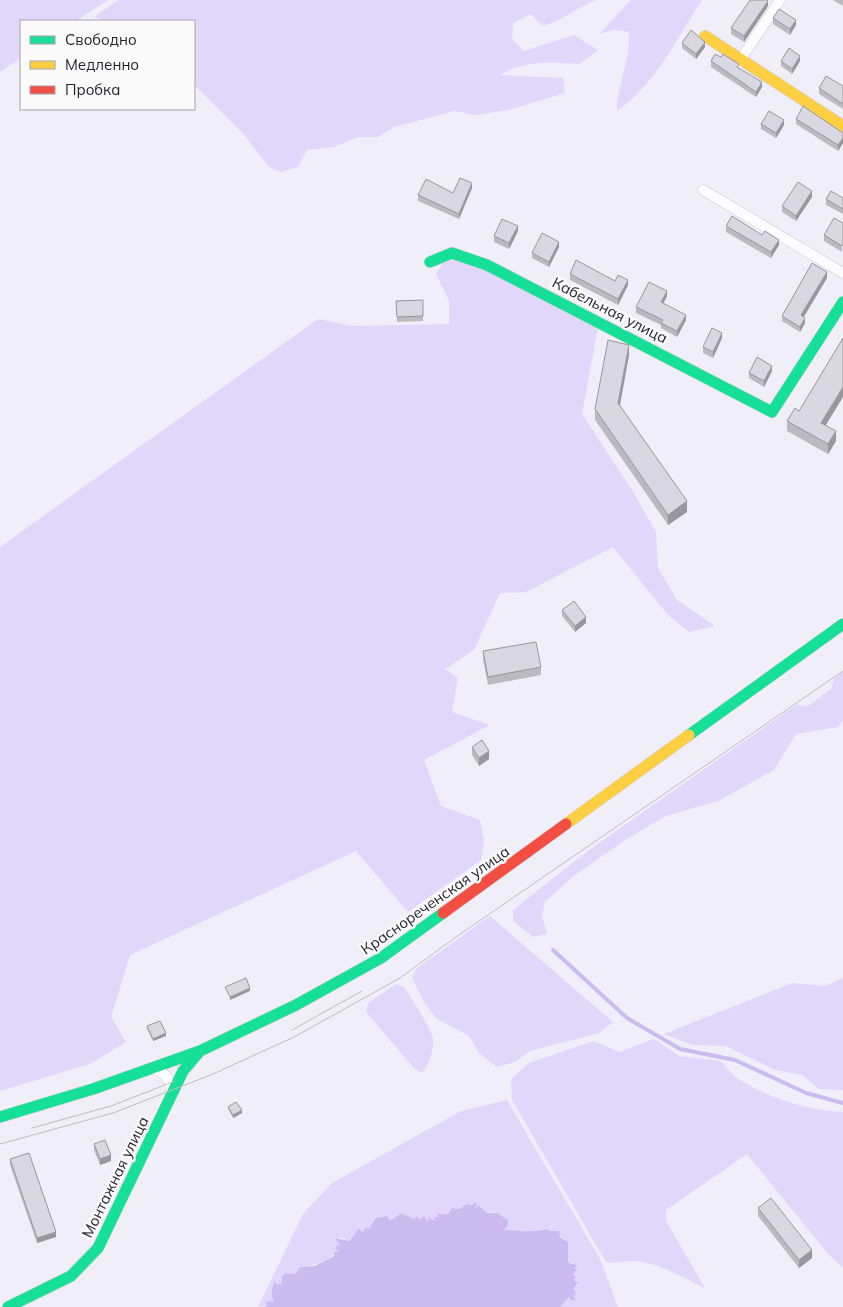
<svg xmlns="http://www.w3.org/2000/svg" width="843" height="1307" font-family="Mulish,sans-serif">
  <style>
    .green { fill: #e1d7fb }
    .water { fill: #cbbbf1 }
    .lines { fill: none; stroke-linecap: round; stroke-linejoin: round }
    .stream { stroke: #cbbbf1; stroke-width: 4 }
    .street-casing { stroke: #cdcbd5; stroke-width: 11 }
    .fast-casing { stroke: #cdcbd5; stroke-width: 12 }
    .slow-casing { stroke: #cdcbd5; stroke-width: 12 }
    .jam-casing { stroke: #cdcbd5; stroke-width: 12 }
    .street { stroke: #fdfcfe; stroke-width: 10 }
    .fast { stroke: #16e098; stroke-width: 11 }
    .slow { stroke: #ffcf43; stroke-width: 11 }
    .jam { stroke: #f24e42; stroke-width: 11 }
    .tram { stroke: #bebdc0; stroke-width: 1 }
    .wall { fill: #bbb9c2 }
    .shaded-wall { fill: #98969e }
    .building { fill: #d9d7e2; stroke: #98969e }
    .labels { text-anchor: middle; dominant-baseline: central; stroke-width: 5; stroke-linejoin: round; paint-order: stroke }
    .street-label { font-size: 15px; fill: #221f2b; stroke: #fafafa }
  </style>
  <rect width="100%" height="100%" fill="#f0eef8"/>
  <path class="green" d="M0,0H108L76,21H21V58L0,72Z
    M118,0H596C577,7 563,21 542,26L531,14L513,23L512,39L524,51L574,35L598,50L579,64C553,62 523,60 500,75L563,78L565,93L508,110L475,115L454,111L394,127L378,137H358L334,147L307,150L298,167L281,172L269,167L244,135L194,85V21H106L94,17Z
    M631,0H702C678,36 653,88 617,111V101L628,53L629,32L614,30L599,34Z
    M455,259L488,270L598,327L582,414L632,490L656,532L658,568L677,600L715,626L689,632L668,615L613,547L526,592L500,593L474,650L445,669L458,678L452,712L490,725L424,760L441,806L480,820L484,841L481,860L408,912L356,851L130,955L111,1017L126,1042L90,1064L0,1091V547L318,319L352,326L449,324V301L436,274L443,263Z
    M843,672V720L838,727L796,734L774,770L718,801L666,816L625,840L571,878L545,902L542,916L547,934L533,937L513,921V910L589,850L796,705L808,706L831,689L834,678Z
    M490,916L613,1022L599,1033L530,1051L515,1062L497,1067L479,1053L469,1036L437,1019L425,1004L412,978L416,969Z
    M843,978V1090L819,1089L802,1075L775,1070L726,1046L692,1045L664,1034L792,983L825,986Z
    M396,984L404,987C410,996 432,1030 433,1039C434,1050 429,1065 422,1073L413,1067L366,1012L368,1003Z
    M654,1039L679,1056L721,1061C726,1066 731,1074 737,1078C768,1098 806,1110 843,1112V1268L829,1255L747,1154L666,1210V1221L705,1288C683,1278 658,1262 634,1261C624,1261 616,1264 606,1262L512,1100L511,1079L529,1063L594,1041L619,1052Z
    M507,1100L600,1259L618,1307H560L569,1297L574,1298L573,1294L577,1283L574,1280V1268L577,1266L571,1264L566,1256L568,1242L555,1232L506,1231L504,1229L508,1220L492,1212L487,1213L481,1206L474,1207V1203L459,1209L453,1208L448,1214L435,1220L429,1218V1222L423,1216C416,1221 412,1217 404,1216C401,1216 379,1221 372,1222L368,1229L366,1227L363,1232H357L350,1241L338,1237L341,1247C333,1258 317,1266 300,1267L296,1274L286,1273L282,1283L277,1286L275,1283L274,1301L265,1302L267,1305L258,1307L303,1214L332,1183L461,1111Z"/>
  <path class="water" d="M477,1202L475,1208L479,1205L487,1213H497L508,1220L507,1227L504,1229C510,1232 541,1232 547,1229L550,1231H559L560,1237L568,1242V1261L571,1264L578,1265L574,1268L577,1269L573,1274L576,1277L574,1280L580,1284L577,1283L574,1289L576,1296L573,1294L575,1300H571L569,1297L560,1307H264L267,1305L265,1302L274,1301C270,1296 272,1287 275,1282L277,1285L282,1283V1276L286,1273L296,1274L300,1267L315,1266L334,1256V1252L339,1251L335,1248L337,1245L341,1247L335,1238L350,1241L358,1229L363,1232L366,1227L368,1229L376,1218L387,1216L390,1220L398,1216L400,1213L415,1219L416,1216L419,1219L424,1216L428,1222L429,1213V1218L435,1220L434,1217H439L437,1214H448L452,1208L459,1209L467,1204L471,1205Z"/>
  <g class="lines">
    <path class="stream" d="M553,950L627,1018L680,1049L735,1060L806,1093L843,1103"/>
    <g class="street-casing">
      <path id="street" d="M741,59L780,0
        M703,190L843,273
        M151,1069C167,1071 169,1079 172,1093"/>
    </g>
    <g class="fast-casing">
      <path id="fast" d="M430,262L452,253L487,265L772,412L843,302
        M689,735L843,624
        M0,1117L93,1089L200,1051L296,1005L381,958L443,913
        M8,1307L71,1276L98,1248L183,1071L200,1051"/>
    </g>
    <g class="slow-casing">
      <path id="slow" d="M705,36L843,126
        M566,824L689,735"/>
    </g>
    <g class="jam-casing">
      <path id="jam" d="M443,913L566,824"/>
    </g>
    <use href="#street" class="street"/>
    <use href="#fast" class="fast"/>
    <use href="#slow" class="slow"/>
    <use href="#jam" class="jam"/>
    <path class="tram" d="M292,1030L362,991
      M32,1128L111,1106L175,1081
      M0,1144L113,1113L213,1074L294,1037L400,978L456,937L843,671"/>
  </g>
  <path class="wall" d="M833,0H843V6Z
    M768,6L744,42L731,34V28Z
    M773,18L796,25L790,35L773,24Z
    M682,43L705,47L696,59L682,48Z
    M711,61L739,68L762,87L756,97L711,67Z
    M781,61H800L792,74L781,66Z
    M843,86V109L819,94V88Z
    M796,119L843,133V143L838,151L796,124Z
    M761,124L784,125L776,138L761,129Z
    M472,188L459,219L418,201V195L453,193Z
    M812,197L796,221L782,212V206Z
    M843,198V214L826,205V199Z
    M843,223L842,252L824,241V235Z
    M726,226L779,245L771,258L726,232Z
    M518,231L509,249L494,242V236Z
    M559,247L549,267L532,258V253Z
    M570,274L615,281L628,285L618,305L570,280Z
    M827,278L804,317L805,323L800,332L782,321V316Z
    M667,296L663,304L686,320L677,337L661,328V325L636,313V307Z
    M423,300V321L397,322L396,301Z
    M722,338L713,358L703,353V347Z
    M629,355L620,406L687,512L668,525L595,420V409Z
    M772,371L764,387L749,378V373Z
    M787,421L826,425L836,441L828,454L787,431Z
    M562,610L586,623L575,632L562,616Z
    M483,651L541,667V675L488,685L483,659Z
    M472,747L489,759L479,766L472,755Z
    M147,1026L166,1036L153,1041L147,1029Z
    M228,1107L242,1113L233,1118L228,1109Z
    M94,1144L111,1161L100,1165L94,1150Z
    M10,1159L56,1237L37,1243L10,1165Z
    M758,1208L812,1258L799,1268L758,1216Z"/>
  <path class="shaded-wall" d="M768,1V6L744,42V36Z
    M796,20V25L790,35V29Z
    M705,42V47L696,59V54Z
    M800,56V61L792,74V69Z
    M762,82V87L756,97V92Z
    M784,120V125L776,138V133Z
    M843,138V143L838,151V145Z
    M472,183V188L459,219V214Z
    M812,191V197L796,221V216Z
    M518,226V231L509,249V243Z
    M779,240V245L771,258V252Z
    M559,242V247L549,267V262Z
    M827,272V278L801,321V315Z
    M628,280V285L618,305V299Z
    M667,291V296L661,308V302Z
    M686,315V320L677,337V331Z
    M805,318V323L800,332V327Z
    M722,333V338L713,358V352Z
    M629,345V355L618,414V403Z
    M772,366V371L764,387V381Z
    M843,387V397L821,433V423Z
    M836,431V441L828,454V444Z
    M687,501V512L668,525V515Z
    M586,617V623L575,632V626Z
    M489,751V759L479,766V758Z
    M250,988V991L230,1000V997Z
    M166,1033V1036L153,1041V1039Z
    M242,1110V1113L233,1118V1115Z
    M111,1155V1161L100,1165V1159Z
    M56,1232V1237L37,1243V1238Z
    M812,1250V1258L799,1268V1260Z"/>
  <path class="building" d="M750,0H766L768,1L744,36L731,28Z
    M779,9L796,20L790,29L773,18Z
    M691,30L705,42L696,54L682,43Z
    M789,48L800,56L792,69L781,61Z
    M715,54L721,57L723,54L739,64L737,67L762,82L756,92L711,61Z
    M826,76L843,86V104L819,88Z
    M803,106L843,133V138L838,145L796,119Z
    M769,111L784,120L776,133L761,124Z
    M460,178L472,183L459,214L418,195L426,179L453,193Z
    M798,182L812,191L796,216L782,206Z
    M831,191L843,198V209L826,199Z
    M732,216L762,235L765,231L779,240L771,252L726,226Z
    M834,218L843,223V244L842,246L824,235Z
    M502,219L518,226L509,243L494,236Z
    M542,233L559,242L549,262L532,253Z
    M576,260L615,281L618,275L628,280L618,299L570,274Z
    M812,263L827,272L801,315L805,318L800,327L782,316Z
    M649,282L667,291L661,302L686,315L677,331L661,323L663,320L636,307Z
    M423,300V316L397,317L396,301Z
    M712,328L722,333L713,352L703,347Z
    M843,338V387L821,423L836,431L828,444L787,421L795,408L799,411Z
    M608,340L629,345L618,403L687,501L668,515L595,409Z
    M757,357L772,366L764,381L749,373Z
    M574,601L586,617L575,626L562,610Z
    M536,642L541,667L488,677L483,651Z
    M482,740L489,751L479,758L472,747Z
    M246,978L250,988L230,997L225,987Z
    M160,1021L166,1033L153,1039L147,1026Z
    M236,1102L242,1110L233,1115L228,1107Z
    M105,1140L111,1155L100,1159L94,1144Z
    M29,1153L56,1232L37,1238L10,1159Z
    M771,1198L812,1250L799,1260L758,1208Z"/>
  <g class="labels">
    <g class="street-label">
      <text transform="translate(610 310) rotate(27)">Кабельная улица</text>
      <text transform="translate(435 900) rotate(-35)">Краснореченская улица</text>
      <text transform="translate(115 1177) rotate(-64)">Монтажная улица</text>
    </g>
  </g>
  <rect x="20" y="20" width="175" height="90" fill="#fafafa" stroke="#a4a2a7"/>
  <rect x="30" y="36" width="25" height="8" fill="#16e098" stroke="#a4a2a7"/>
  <text x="65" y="45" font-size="15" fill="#221f2b">Свободно</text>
  <rect x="30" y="61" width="25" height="8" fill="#ffcf43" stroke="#a4a2a7"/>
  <text x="65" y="70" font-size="15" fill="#221f2b">Медленно</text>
  <rect x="30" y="86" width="25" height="8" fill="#f24e42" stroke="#a4a2a7"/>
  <text x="65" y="95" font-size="15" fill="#221f2b">Пробка</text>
</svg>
